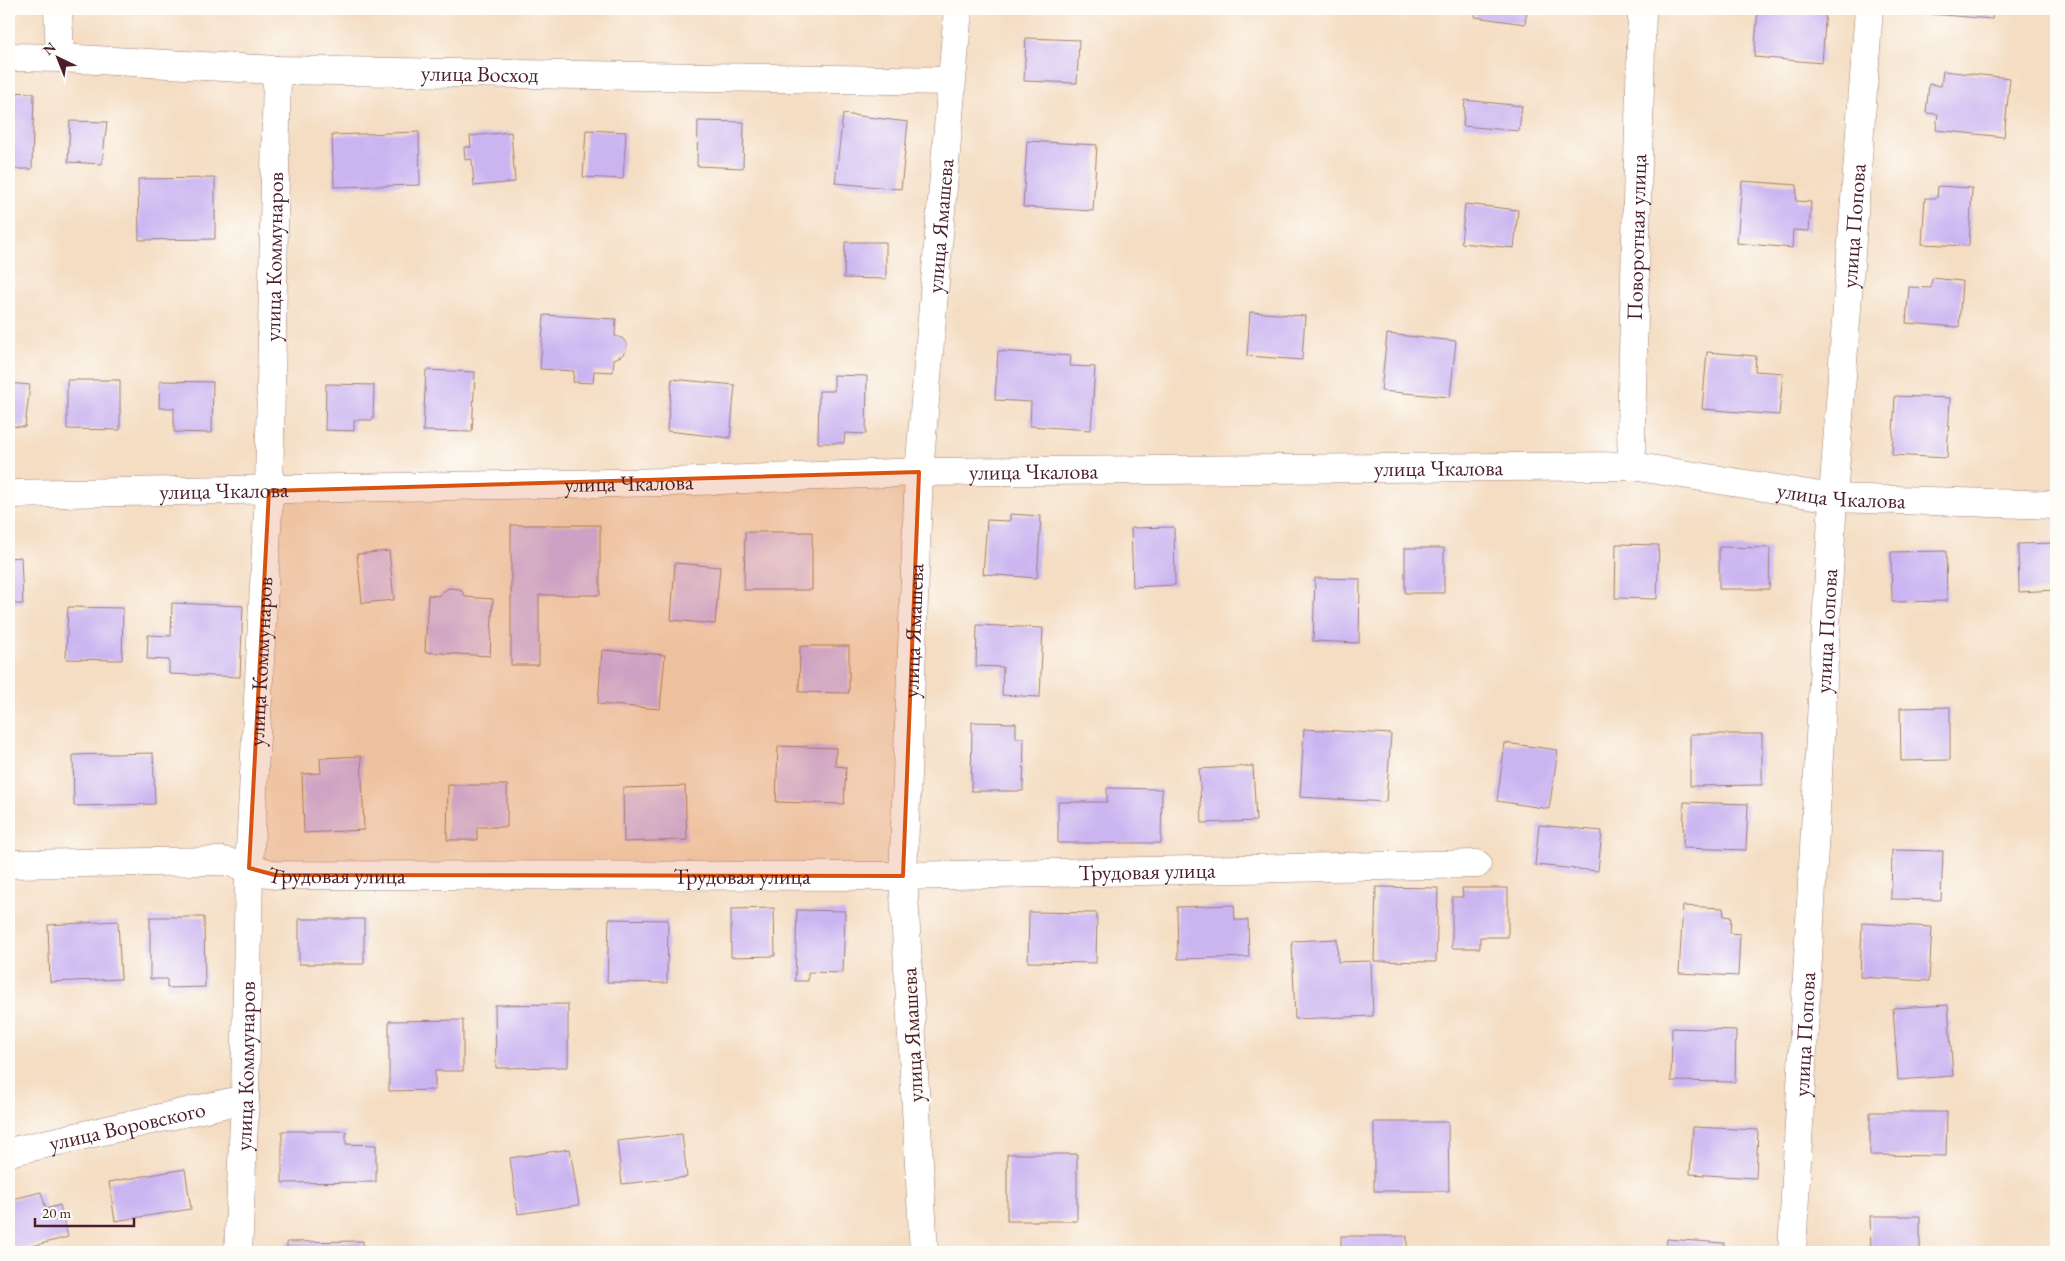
<svg xmlns="http://www.w3.org/2000/svg" width="2065" height="1261" font-family="'EB Garamond',serif">
  <style>
    .building { fill: #cbb5f1 }
    .lines { fill: none; stroke-linecap: round; stroke-linejoin: round }
    .minor-casing { stroke: #9f7e76; stroke-width: 29 }
    .minor { stroke: #fff; stroke-width: 28 }
    .marked { fill: #d8530f; fill-opacity: 0.2; stroke: #d8530f; stroke-width: 4; stroke-linejoin: round }
    .labels { text-anchor: middle; dominant-baseline: central; stroke-width: 5; stroke-linejoin: round; paint-order: stroke }
    .street-label { font-size: 22px; fill: #4a1f2b; stroke: #fdfcf7 }
  </style>
  <rect width="100%" height="100%" fill="#fdfcf7"/>
  <filter id="ink" filterUnits="userSpaceOnUse"><feTurbulence type="fractalNoise" baseFrequency=".02" numOctaves="2"/><feDisplacementMap in="SourceGraphic" scale="10" xChannelSelector="R" yChannelSelector="G"/><feConvolveMatrix kernelMatrix="1 2 1 2 8 2 1 2 1" color-interpolation-filters="sRGB"/></filter>
  <filter id="wash" filterUnits="userSpaceOnUse"><feTurbulence type="fractalNoise" baseFrequency=".0096" numOctaves="4" result="noise"/><feDisplacementMap in="SourceGraphic" scale="20" xChannelSelector="R" yChannelSelector="G"/><feGaussianBlur stdDeviation="1.12" result="paint"/><feColorMatrix in="noise" values="0 0 0 0 0 0 0 0 0 0 0 0 0 0 0 0 0 1.4 0 .05"/><feComposite in="paint" operator="in"/></filter>
  <g filter="url(#wash)">
    <rect width="100%" height="100%" fill="#f4ddc2"/>
    <g id="blocks">
      <path class="building" d="M1476,9H1527L1525,24L1475,17Z
        M1758,9H1826L1822,63L1754,57Z
        M1930,9H1993L1992,19L1930,14Z
        M1026,38L1079,40L1077,83L1024,81Z
        M1943,71L2010,78L2004,137L1936,130L1938,114L1926,113L1929,84L1941,86Z
        M9,92L34,93L32,169H9Z
        M1465,100L1522,106L1519,131L1463,126Z
        M843,114L908,122L901,189L835,183Z
        M70,121L107,122L102,164L68,162Z
        M698,121L744,122L743,168L697,166Z
        M586,130L626,132L623,179L583,177Z
        M419,132L420,185L334,187L332,135Z
        M511,132L515,182L474,186L472,159L465,160L464,147H471L470,136Z
        M1027,141L1097,145L1093,211L1023,207Z
        M215,178V239L139,240L138,179Z
        M1742,181L1797,185L1796,201L1811,202L1809,231L1793,230L1792,248L1737,243Z
        M1938,186L1972,188L1969,246L1922,244L1925,198H1937Z
        M1465,204L1518,210L1514,248L1461,243Z
        M845,242H886V279L844,278Z
        M1932,278L1962,281L1959,327L1906,323L1909,287L1931,288Z
        M1250,312L1305,316L1302,360L1247,356Z
        M544,315L616,319L615,336L622,338L627,344L626,351L621,356L614,359L613,372L594,371L593,383L573,382L574,371L540,369Z
        M1387,334L1456,341L1450,397L1381,391Z
        M998,351L1071,356L1070,366L1095,367L1091,430L1030,426L1031,402L995,400Z
        M1707,352L1756,356L1755,371L1783,373L1779,415L1702,409Z
        M426,370L475,372L472,432L423,431Z
        M834,375L867,376L866,434L845,433L844,443H818L819,391H834Z
        M672,379L735,385L730,438L667,431Z
        M67,380H120V430L67,429Z
        M160,381L213,382L212,433L174,432V408H159Z
        M9,383L30,385L25,427L9,426Z
        M326,384L374,385L373,420H354V431L325,430Z
        M1895,396L1950,398L1947,458L1892,455Z
        M1010,514L1041,516L1037,578L983,574L987,520L1010,521Z
        M511,525H600V595H539V665H511Z
        M1174,527L1175,585L1133,587L1131,528Z
        M745,532H812V590H744Z
        M2056,543V590L2019,592L2018,544Z
        M1616,544L1659,545L1657,599L1615,598Z
        M1719,547L1770,548L1769,589H1719Z
        M1405,548H1444V593H1405Z
        M389,551L394,600L362,603L357,554Z
        M1946,551L1947,601L1892,602L1891,552Z
        M21,557L23,604H9V558Z
        M675,563L720,567L715,624L671,620Z
        M1315,578L1360,579L1359,643L1313,641Z
        M448,588L460,589L466,597L493,599L490,656L425,652L428,595L438,596Z
        M172,603L243,606L240,677L169,674V660L147,659L148,635L171,636Z
        M68,607L123,608L122,660L66,659Z
        M977,625L1043,628L1040,697L1002,695L1003,667L976,666Z
        M800,646H849V693L799,692Z
        M602,650L665,655L660,709L598,704Z
        M1950,707V760L1901,761L1900,708Z
        M972,722L1016,723V738H1024L1023,791H971Z
        M1304,729L1391,734L1386,802L1300,797Z
        M1690,734H1762V785L1690,786Z
        M1505,743L1558,750L1549,809L1497,801Z
        M778,746L836,748L835,766L846,767L844,804L776,802Z
        M153,753L155,804L74,806L73,755Z
        M361,756L364,830L304,833L302,774L321,773L320,758Z
        M1253,766L1256,821L1202,823L1199,769Z
        M448,785H507V827H477V840H447Z
        M685,786L687,840L624,842L623,788Z
        M1107,788L1162,789L1161,843H1058V802H1107Z
        M1684,802L1748,804L1746,850L1683,848Z
        M1539,825L1602,831L1598,871L1535,865Z
        M1892,850L1943,851L1941,900L1891,899Z
        M1376,887L1438,888L1436,962L1374,961Z
        M1462,888H1508V937H1480V948H1452V897H1463Z
        M1234,905L1235,920H1248L1249,957L1178,959L1177,907Z
        M1683,906L1723,908L1724,916L1731,917L1730,933L1740,934L1738,976L1679,973Z
        M774,908L775,956L731,957V909Z
        M797,910L845,911L843,973L808,972V981H795Z
        M1029,912L1097,913L1096,963L1028,962Z
        M150,917H204L205,987L167,988V979H150Z
        M299,919H364V964H299Z
        M609,919L668,920L667,983L607,982Z
        M118,921L121,979L50,982L48,925Z
        M1862,923L1932,927L1929,981L1860,977Z
        M1337,939L1338,962L1371,961L1373,1016L1295,1019L1292,941Z
        M568,1004V1067L496,1068L495,1005Z
        M1948,1005L1953,1076L1898,1080L1893,1008Z
        M463,1020V1071H435V1090L389,1091V1021Z
        M1672,1028L1736,1030L1735,1082L1671,1081Z
        M1870,1112H1947L1946,1156L1870,1155Z
        M1374,1122H1448L1449,1191H1374Z
        M1693,1127L1758,1130L1756,1178L1690,1174Z
        M282,1131H346V1144L376,1145V1182L282,1183Z
        M682,1134L687,1177L622,1184L617,1141Z
        M570,1149L579,1205L518,1214L510,1158Z
        M1007,1154H1077V1221H1007Z
        M185,1169L191,1209L115,1221L109,1182Z
        M41,1192L46,1209L60,1205L68,1237L9,1252V1200Z
        M1870,1216H1920V1252H1871Z
        M1341,1236H1407V1252H1341Z
        M1667,1239L1724,1243V1252H1666Z
        M363,1241V1252H287V1242Z"/>
    </g>
  </g>
  <g filter="url(#ink)">
    <use href="#blocks" fill-opacity="0" stroke="#9f7e76" stroke-width="1"/>
    <g class="lines">
      <g class="minor-casing">
        <g id="minor">
          <path d="M58,9L60,58"/>
          <path id="s1" d="M9,57L60,58L277,70L951,81"/>
          <path id="s2" d="M1632,466L1631,430L1642,9"/>
          <path id="s3" d="M9,494L671,482L919,472L1632,466L1833,498L2056,505"/>
          <path id="s4" d="M9,864L224,861L275,875L903,876L1477,864"/>
          <path id="s5" d="M9,1152L245,1099"/>
          <path id="s6" d="M238,1252L245,1099L249,868L269,491L277,70"/>
          <path id="s7" d="M924,1252L903,876L919,472L958,9"/>
          <path id="s8" d="M1792,1252L1833,498L1869,9"/>
        </g>
      </g>
      <use href="#minor" class="minor"/>
    </g>
  </g>
  <path class="marked" d="M919,472L903,876L275,875L249,868L269,491Z"/>
  <g class="labels">
    <g class="street-label">
      <text stroke="none"><textPath href="#s1" startOffset="471">улица Восход</textPath></text>
      <text stroke="none"><textPath href="#s7" startOffset="1028">улица Ямашева</textPath></text>
      <text stroke="none"><textPath href="#s8" startOffset="1028">улица Попова</textPath></text>
      <text stroke="none"><textPath href="#s2" startOffset="229">Поворотная улица</textPath></text>
      <text stroke="none"><textPath href="#s6" startOffset="996">улица Коммунаров</textPath></text>
      <text stroke="none"><textPath href="#s3" startOffset="1430">улица Чкалова</textPath></text>
      <text stroke="none"><textPath href="#s3" startOffset="1025">улица Чкалова</textPath></text>
      <text stroke="none"><textPath href="#s3" startOffset="620">улица Чкалова</textPath></text>
      <text stroke="none"><textPath href="#s3" startOffset="215">улица Чкалова</textPath></text>
      <text stroke="none"><textPath href="#s3" startOffset="1835">улица Чкалова</textPath></text>
      <text stroke="none"><textPath href="#s7" startOffset="622">улица Ямашева</textPath></text>
      <text stroke="none"><textPath href="#s8" startOffset="622">улица Попова</textPath></text>
      <text stroke="none"><textPath href="#s6" startOffset="591">улица Коммунаров</textPath></text>
      <text stroke="none"><textPath href="#s4" startOffset="1140">Трудовая улица</textPath></text>
      <text stroke="none"><textPath href="#s4" startOffset="330">Трудовая улица</textPath></text>
      <text stroke="none"><textPath href="#s4" startOffset="735">Трудовая улица</textPath></text>
      <text transform="translate(912 1035) rotate(-93)">улица Ямашева</text>
      <text stroke="none"><textPath href="#s8" startOffset="218">улица Попова</textPath></text>
      <text stroke="none"><textPath href="#s6" startOffset="186">улица Коммунаров</textPath></text>
      <text stroke="none"><textPath href="#s5" startOffset="121">улица Воровского</textPath></text>
    </g>
  </g>
  <rect width="2065" height="1261" fill="none" stroke="#fdfcf7" stroke-width="30"/>
  <g transform="translate(58 58) rotate(317)" stroke="#fdfcf7" stroke-width="4" paint-order="stroke">
  <path d="M0-4L9 19L0 12L-9 19Z" fill="#4a1f2b"/>
  <text y="-8" font-size="14" font-weight="bold" text-anchor="middle" fill="#4a1f2b">N</text>
  </g>
  <path d="M35 1218v8h99v-8" fill="none" stroke="#4a1f2b" stroke-width="2.5"/>
  <text x="42" y="1218" font-size="15" fill="#4a1f2b" stroke="#fdfcf7" stroke-width="4" paint-order="stroke">20 m</text>
</svg>
